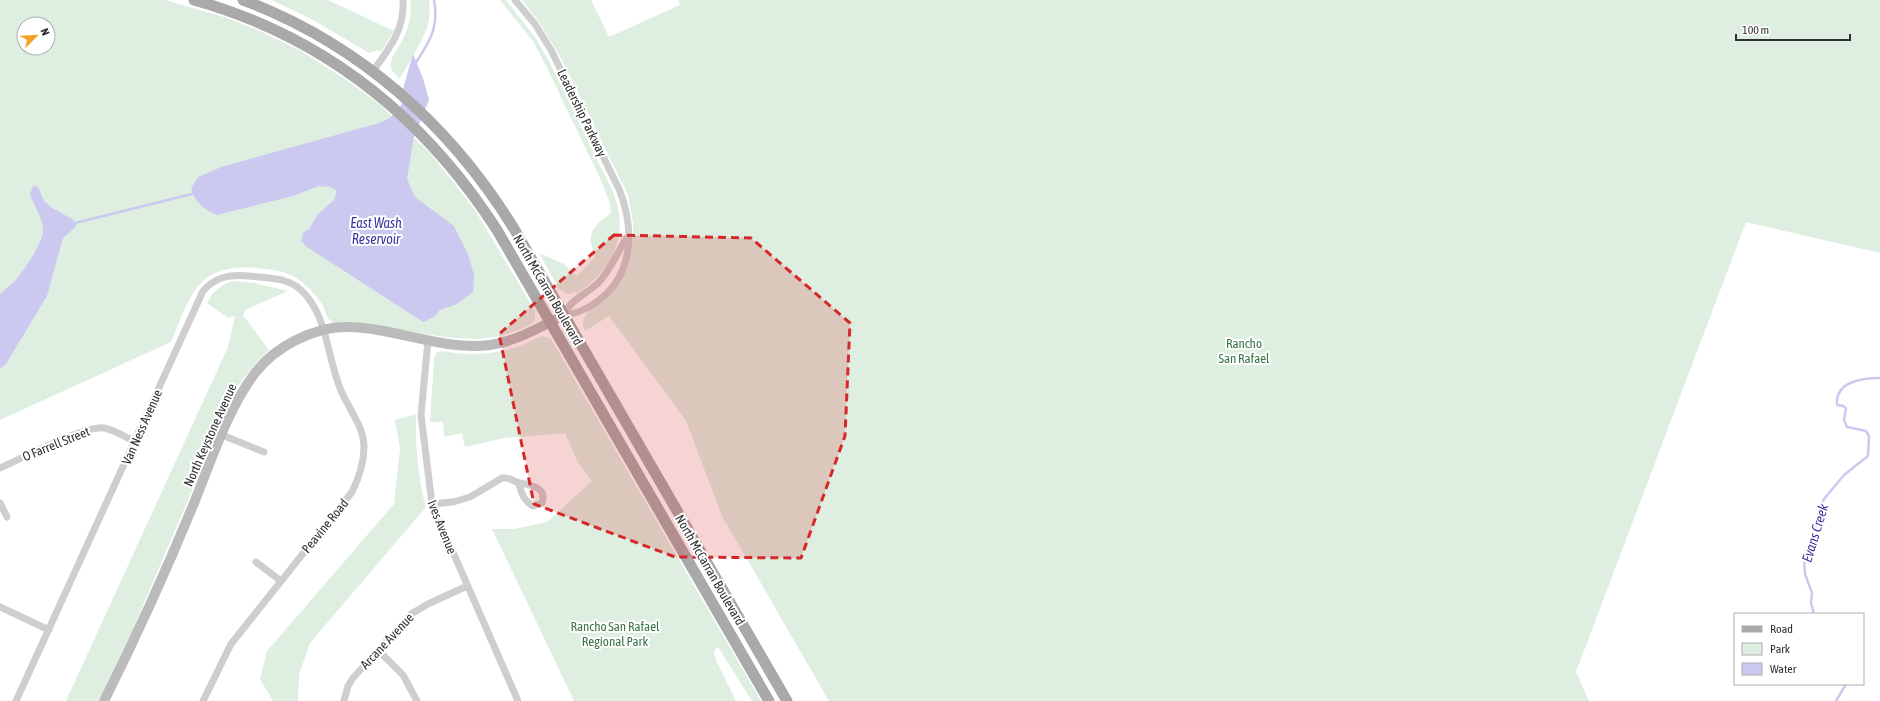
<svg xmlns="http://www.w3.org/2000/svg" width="1880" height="701" font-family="'Asap Condensed',sans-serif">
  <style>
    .green { fill: #deefe1; fill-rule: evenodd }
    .water { fill: #ccc9f0 }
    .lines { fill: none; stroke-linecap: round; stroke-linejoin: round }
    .stream { stroke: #ccc9f0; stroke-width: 2.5 }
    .street { stroke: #cecece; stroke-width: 7 }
    .secondary { stroke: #bbb; stroke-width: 10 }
    .primary { stroke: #a9a9a9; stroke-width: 11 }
    .marked { fill: #d62828; fill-opacity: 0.2; stroke: #d62828; stroke-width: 3; stroke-dasharray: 8 5; stroke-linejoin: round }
    .labels { text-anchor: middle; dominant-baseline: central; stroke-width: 4; stroke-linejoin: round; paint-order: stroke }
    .street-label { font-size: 13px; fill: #313131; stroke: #fff }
    .park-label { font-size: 13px; fill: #397345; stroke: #fff }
    .water-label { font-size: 14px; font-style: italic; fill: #3c359d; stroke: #fff }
  </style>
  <rect width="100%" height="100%" fill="#fff"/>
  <path class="green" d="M0,0H165L227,18L258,30L301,51L348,81L379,104L430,153L475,210L535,311V320C531,325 524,328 517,330C471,350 418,330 370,325C361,324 338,326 331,321C326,318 325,308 321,303C316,294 308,287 301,281C288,271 273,270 258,268C196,263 192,294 171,342L0,420ZM24,24H48V48H24Z
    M272,0H328L394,31L381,52L378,50L369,53L313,20Z
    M410,0H429C430,8 430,17 428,25C423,40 408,66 399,79L391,69C389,57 397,51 402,41C409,28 412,14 410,0Z
    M500,0H506L536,39L549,61L611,188C631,230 615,269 576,294L575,292L568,294L559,289L539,253L564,264L577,276L595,257C586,233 592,227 611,213L610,203L599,176L545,64L533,41Z
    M522,0H591L609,37L680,5L678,0H1880V253L1746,222L1576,672L1589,701H829L722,516L686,421L609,316L585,331C581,324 583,320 587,313L586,311L600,303L630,252L633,237V222L628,195L561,58L539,22Z
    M233,281L254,283L288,291L245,310L243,315L269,350C254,364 242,378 232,397L129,638L98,701H66L228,347L235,316L228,318L207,303C213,291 220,285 233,281Z
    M542,336L551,339L761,701H752L718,647L716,648L714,653L716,660L736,701H574L492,529H514L547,522L592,481L578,463L565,433L504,438L465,447L462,433L444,437L443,422H430L434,358L437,352L442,351C470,356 495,355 522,345C529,343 535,338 542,336Z
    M416,414C415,443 418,480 426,507L310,643L299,675L298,701H273L260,679L267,651L394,504L400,449L395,420Z"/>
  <path class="water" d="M413,54L423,78L429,100L414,137L407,179L415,197L454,226L468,254L474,275L473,292L457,304L440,310L434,317L423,322L307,247L301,241L303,233L309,229L318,214L334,200L337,191L330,187L319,186L293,196L217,215C204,209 195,203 191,189L198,177L221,167L379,123L390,118L401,105L403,89Z
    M33,186L38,187L44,201L52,208L72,219L77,226L63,238L47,296L6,364L0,369V294C5,289 11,285 16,280C24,270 45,240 43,228C42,217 34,206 30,194Z"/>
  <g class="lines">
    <path class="stream" d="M415,64C430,41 439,28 434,0
      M75,223L192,194
      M1814,614L1811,603L1812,593L1805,574L1804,559L1817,524L1819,512L1824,499L1844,475L1868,456L1869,436L1866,431L1847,427L1844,420L1846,408L1843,406L1837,405C1835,381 1863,378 1880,378
      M1836,701L1846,684"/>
    <path class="street" d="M515,0L535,24L551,50L619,189C635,229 634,277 595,303C585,310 576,314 564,315C571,298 588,294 600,281C612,267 618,251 628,236
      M373,71C389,49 405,29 403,0
      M428,340L421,415L432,504L518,701
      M222,435L264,452
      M0,468C21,459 85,425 104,428C115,430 126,437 135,442
      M0,503L7,517
      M432,504L453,502L470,497L502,478C512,477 512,482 520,483C532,485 547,488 542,503L533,506C524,501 521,493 519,483
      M256,562L281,581
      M0,607L49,630
      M378,650L403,675L417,701
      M16,701L203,291C215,277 230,274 249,276C266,278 287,277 301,290C327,314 327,356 340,388C347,407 363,424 364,446C364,463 359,478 352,492L231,644L203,701
      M344,701L348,686L353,678L411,614L428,604L467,586"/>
    <path class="secondary" d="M104,701C137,635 168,567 196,498C212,458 229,407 255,373C275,347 313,327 346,327C394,327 441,351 490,345C517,341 540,327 564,315"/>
    <path class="primary" d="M194,0C326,37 424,117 497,230L769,701
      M243,0C358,43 449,124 513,227L787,701"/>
  </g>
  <path class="marked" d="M614,235L751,238L850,323L845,436L801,558L675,557L534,504L499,334Z"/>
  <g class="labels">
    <g class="street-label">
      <text transform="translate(582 113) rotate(64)">Leadership Parkway</text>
      <text transform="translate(548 290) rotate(60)">North McCarran Boulevard</text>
      <text transform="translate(142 427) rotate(-66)">Van Ness Avenue</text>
      <text transform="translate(210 435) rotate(-66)">North Keystone Avenue</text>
      <text transform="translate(56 444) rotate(-22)">O Farrell Street</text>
      <text transform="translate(325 526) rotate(-51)">Peavine Road</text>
      <text transform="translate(442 527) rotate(68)">Ives Avenue</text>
      <text transform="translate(710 570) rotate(60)">North McCarran Boulevard</text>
      <text transform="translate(387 641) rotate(-47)">Arcane Avenue</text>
    </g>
    <g class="park-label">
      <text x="1244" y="343">Rancho<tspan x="1244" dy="15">San Rafael</tspan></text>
      <text x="615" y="626">Rancho San Rafael<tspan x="615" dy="15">Regional Park</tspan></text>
    </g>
    <g class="water-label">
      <text x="376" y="223">East Wash<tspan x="376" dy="16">Reservoir</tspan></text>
      <text transform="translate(1815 533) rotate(-73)">Evans Creek</text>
    </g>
  </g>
  <rect x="1734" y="613" width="130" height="72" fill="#ffffff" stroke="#adadad"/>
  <rect x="1742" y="626" width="20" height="6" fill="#a9a9a9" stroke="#adadad"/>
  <text x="1770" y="633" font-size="12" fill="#313131">Road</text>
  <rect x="1742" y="643" width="20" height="12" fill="#deefe1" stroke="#adadad"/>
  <text x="1770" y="653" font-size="12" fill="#313131">Park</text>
  <rect x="1742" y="663" width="20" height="12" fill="#ccc9f0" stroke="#adadad"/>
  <text x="1770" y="673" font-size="12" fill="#313131">Water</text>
  <g transform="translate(36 36) rotate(66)"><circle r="19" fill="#ffffff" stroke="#adadad"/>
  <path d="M0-3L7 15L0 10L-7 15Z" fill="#f7a225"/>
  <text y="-6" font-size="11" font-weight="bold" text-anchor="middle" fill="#313131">N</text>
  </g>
  <path d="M1736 34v6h114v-6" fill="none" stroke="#313131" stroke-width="2"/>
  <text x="1742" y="34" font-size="12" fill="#313131" stroke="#ffffff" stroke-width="3" paint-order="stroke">100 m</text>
</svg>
